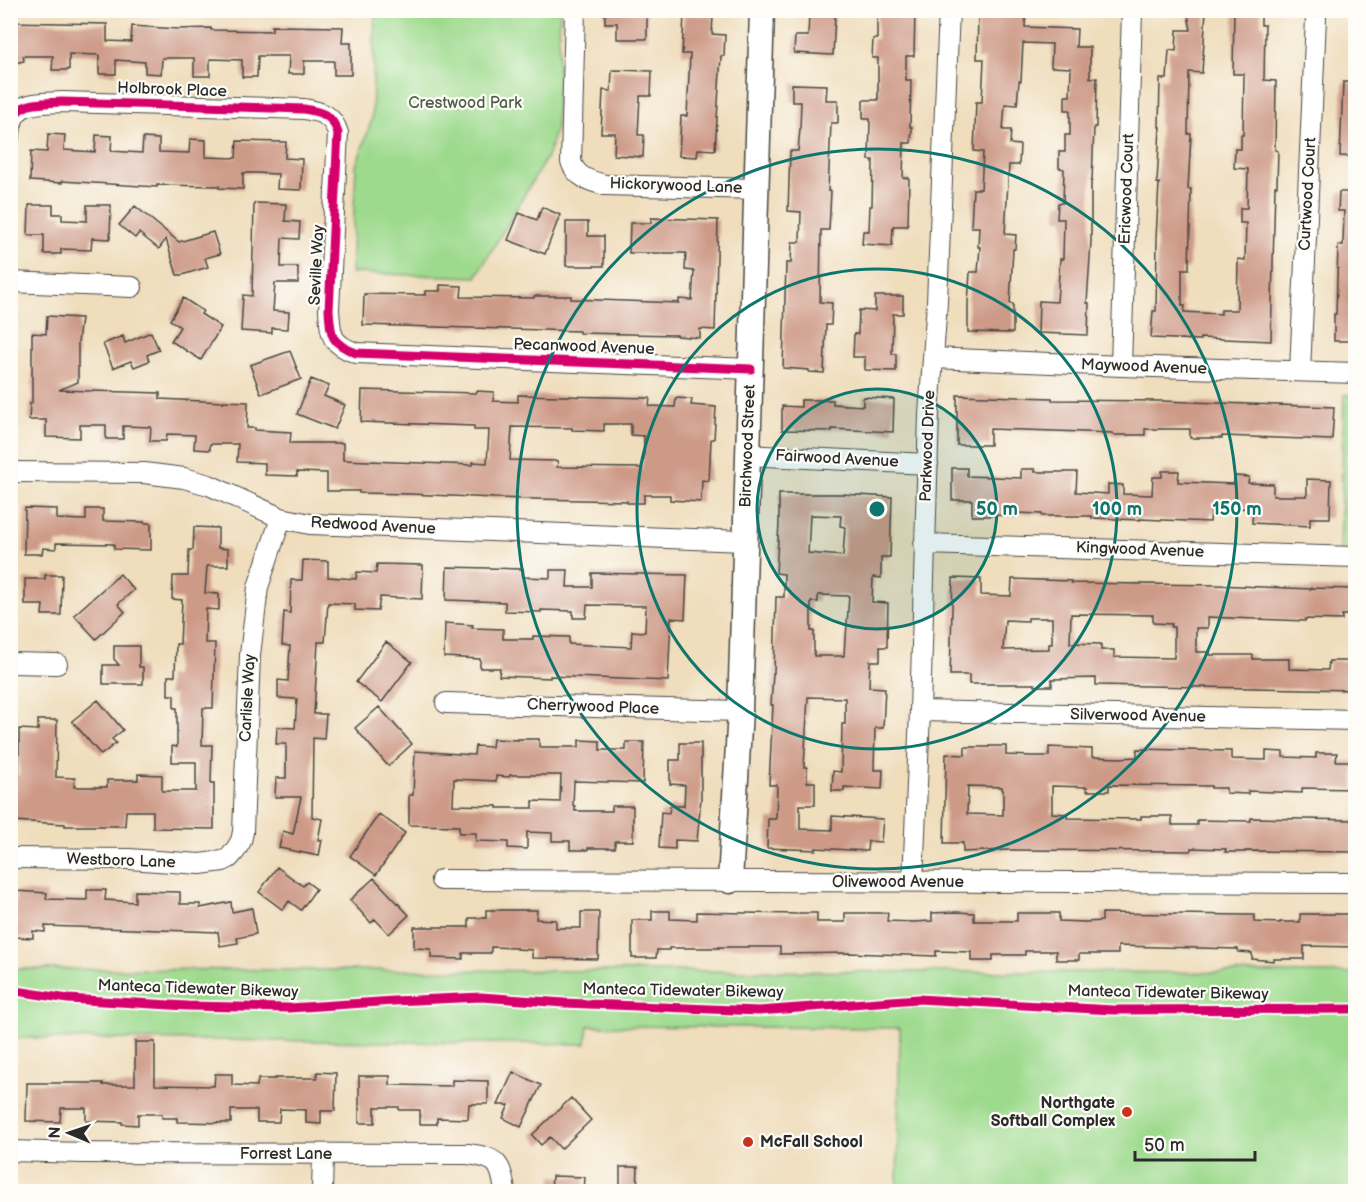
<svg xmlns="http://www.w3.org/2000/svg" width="1366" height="1202" font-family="'Balsamiq Sans',sans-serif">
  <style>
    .green { fill: #9eda8e; stroke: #64825c; stroke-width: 1.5 }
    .building { fill: #cd9a87; fill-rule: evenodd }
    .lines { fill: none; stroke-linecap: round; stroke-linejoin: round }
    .minor-casing { stroke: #484641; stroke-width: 22 }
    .tertiary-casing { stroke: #484641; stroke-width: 27 }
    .minor { stroke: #fff; stroke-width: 20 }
    .tertiary { stroke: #fff; stroke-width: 24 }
    .cycleway-casing { stroke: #fdfcf7; stroke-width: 13 }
    .cycleway { stroke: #d6006c; stroke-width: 9 }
    .ring { fill: none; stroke: #0f766e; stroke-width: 3 }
    .poi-dot { fill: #c8321e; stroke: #fdfcf7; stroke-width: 2 }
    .labels { text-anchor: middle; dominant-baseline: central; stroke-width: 4.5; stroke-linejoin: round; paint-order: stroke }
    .street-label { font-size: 16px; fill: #2b2b2b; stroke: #fdfcf7 }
    .park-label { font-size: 16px; fill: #4e6049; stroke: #fdfcf7 }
    .poi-label { font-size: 16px; font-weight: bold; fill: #2b2b2b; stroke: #fdfcf7; text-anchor: end }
    .centre { fill: #0f766e; stroke: #fdfcf7; stroke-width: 3 }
    .ring-label { font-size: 18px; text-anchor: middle; font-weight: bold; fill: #0f766e; stroke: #fdfcf7; stroke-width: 4.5; stroke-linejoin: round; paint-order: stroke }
  </style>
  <rect width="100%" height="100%" fill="#fdfcf7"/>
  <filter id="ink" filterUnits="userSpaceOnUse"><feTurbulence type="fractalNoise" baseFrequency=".0167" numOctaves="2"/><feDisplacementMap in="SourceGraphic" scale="12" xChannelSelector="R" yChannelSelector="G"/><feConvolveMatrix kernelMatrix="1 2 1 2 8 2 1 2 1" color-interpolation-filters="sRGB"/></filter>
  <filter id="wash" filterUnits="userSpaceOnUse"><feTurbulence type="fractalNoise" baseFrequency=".008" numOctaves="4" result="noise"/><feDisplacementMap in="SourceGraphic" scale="24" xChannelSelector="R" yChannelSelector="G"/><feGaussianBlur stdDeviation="1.35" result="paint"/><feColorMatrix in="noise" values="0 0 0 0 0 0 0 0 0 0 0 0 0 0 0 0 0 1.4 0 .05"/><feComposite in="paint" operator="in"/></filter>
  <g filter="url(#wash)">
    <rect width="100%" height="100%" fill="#efddbc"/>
    <path class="green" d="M375,11H560L556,128L548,155L476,277L351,273L356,166L372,119Z
      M1344,395H1355V557L1340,556Z
      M10,969L1355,973V1191H897L900,1028L588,1026L586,1044L11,1038Z"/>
    <g id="blocks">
      <path class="building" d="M605,10H647V39H617V23H605Z
        M877,10H915L914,56H906V80H911L910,127H912L911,143H904L903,178H909L908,226H893L892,246L862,244L863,231H869L870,206H872L873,160H869L870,119H863V100H878V58H872L873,39H877Z
        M989,10H1026L1025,27L1077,29L1076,47H1090V78H1097L1096,127H1094L1092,181H1091V242L1087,303H1089L1088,335L1038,333L1039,301L1057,302L1060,259H1063L1064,219H1057L1058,203H1063L1064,169L1059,168V152H1065V135H1070V110H1065V96H1070L1071,68L1051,67L1052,44L1023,43L1021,81H1019L1017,105L1005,104L1003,130H1011L1010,144L1020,145L1019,165H1009L1005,234L1016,235L1015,249H1013L1010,304H1013V333L968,332V304L970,272H978L980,247H978L979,227H971L973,189H981L983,152L974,151L976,102H982L984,59H977L978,16H989Z
        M1187,10H1206L1202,73L1189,72L1188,134H1191L1188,189H1191L1189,269H1182V306H1185L1184,312L1221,314V310H1237L1238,259L1245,260L1246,223H1240V208H1247L1248,169L1234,168L1235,149H1241V135H1243L1244,74H1233L1234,10H1261V25H1265L1264,80L1276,81L1275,150L1278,151L1277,186H1275L1271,341L1200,338V340L1151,338L1153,311H1156L1157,238H1156L1159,183H1157L1160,127H1159L1160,79H1167L1169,50L1176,51L1177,30H1191Z
        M684,14L713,16L712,34L725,35L724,56H721L715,150L698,149L697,157L679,156L681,116H687L690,54H682Z
        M809,14L835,15L833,55L794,53L795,36H808Z
        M10,22L107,24V41L131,42L132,26L178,29L211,28V30L272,31V26L343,27L342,43H351V75H334V61H304V74H288L289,56H258L257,77H242V60L210,59V76H194V58H162L161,74L145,73V62L116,60V74H99V55L69,54V70H52L53,56H23L24,61L10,64Z
        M612,70L652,71L651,96H640L638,135H644L643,157L614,155L615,133H601L603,90L611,91Z
        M1343,82H1356V157L1340,156Z
        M792,84L827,85L826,100H838V123H831L828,191H831L829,230H821L820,302L832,303L831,325H826L824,373L809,372V370L783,368L786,263H791L792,242H800L801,212L788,211L790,151H798L800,129L801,102H792Z
        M48,134L65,135L64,150L95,152L96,135L112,136L111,151L142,153L143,138L159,139V152L189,153L190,139L206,140V157L236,158L237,141L286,142L285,158L302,159L301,190L277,189L278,174L256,173H243V189L219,188V186L157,185V187L62,181V183L30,181L31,151L47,152Z
        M1339,192H1356V341H1334V314H1336L1338,245H1343L1344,211H1338Z
        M254,203L286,204L285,221L300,222L299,239L282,238L281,267H298V283H275L273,311L289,312L288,329L272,328V333L241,331L243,295L252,296Z
        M29,205H53V214H62V220L87,221V205H111L110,239L92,238L91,250L61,249V254H44V235H28Z
        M135,206L179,242L213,232L220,254L205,258L208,267L182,275H177L166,239L159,249L139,233L135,238L119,225Z
        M542,207L560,215L545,254L508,240L519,213L537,220Z
        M651,218L718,220L715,330L700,329V338L677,336V335L579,333V331L363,325L364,294L425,295V291H440V285L462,286L461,297L534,298V296H571V299L679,303V299L692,300L694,271L685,270L686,253H629L630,223H651Z
        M566,222H588V236H604V266H566Z
        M875,296H903V314H893L892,354H896V371L865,370V357H853L854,334H858L859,310L875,311Z
        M183,298L203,311L201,314L221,327L201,360L171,341L180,327L170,320Z
        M47,316L81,318L78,343V382L59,390L160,393V399L223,402V401L248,402L247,428H255V430L291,432L290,443H343V460L473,465V462L487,463L489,430H474V426L361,422L362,390L476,393V391L494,392L493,401L518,402V395L650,398L649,406L675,407L676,398L692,399L691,405L716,407L714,439H711L709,481L702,480L701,502L670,500V495H644V503H627V501L494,498L409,494L359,493V491H327V473L297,472V476L265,475V463L237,462L238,444H210V450L194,449L195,435L167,434L166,441H150L151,427L123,426V439H106V425H80V438L46,437V420H29L30,403H32V333L46,334ZM604,424H631V435L644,436V460H642V468L557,467L558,461L510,460L512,427L572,428V430L604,431Z
        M151,332L159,350L147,355L149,361L134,367L131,361L113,368L103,344L123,336L125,343Z
        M290,351L301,379L261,394L250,365Z
        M311,379L329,386L324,396L345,405L335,429L297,414Z
        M957,395L1052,398V400L1161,401L1334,407L1332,440L1222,436V438H1190V429H1145V435H1113V433L990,429V445H957Z
        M863,397L894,399L893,432L832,429V431L782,430V406L801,407V400H833V404L863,406Z
        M952,468H967V476L1021,478V469H1035V472H1077L1076,492L1108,494V484L1123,485V494L1152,495L1153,477H1162V471H1179L1178,482L1234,484L1235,476L1249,477L1248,483L1273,484V496H1307V479L1331,480L1330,518H1310V526L1252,523L1253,509L1224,507V513L1211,512L1210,522L1140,519V520L1092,518V516H1042V514L1017,513V516L990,515V516H972V500H952Z
        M779,494H841L892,497L890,557H881V578L873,577L872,602L888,603L887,647H880V661H870L869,687L885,688L883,728H875L874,770H883L882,789L844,787V791H832L833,771L841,772L842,724H845V698L808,697L804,767H807V782H815V805H800V829L832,830V816L883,819L881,842L868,841L867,851L816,848V850L767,848L768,819H776L777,785H769L773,705H771L773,673H774L776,597H784V574L776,573L779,523ZM810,515L841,516L840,526L845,527L843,556L808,553ZM818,595L849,596L846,638H845L844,656H814V631H811V602H818Z
        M25,508L57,509V519L86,520V509H103V521L144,522V523H151V550L114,549V544L56,543V549L43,548L42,554H24Z
        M194,527L218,528V548L228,549V566H207L205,593L219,594V610L206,609L205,643H215L213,708H203L202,745H212L211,783H214V829L153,828V811H126L125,826H65V824L12,821L14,776H19V729L38,730V720H57L56,777L75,778L73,779H75L74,787H107V780H138V774L162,775V791H196V762H172V746L177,747V708H174V695H168V676H175L176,644H180L182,600L172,599L173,576H188L189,550H193Z
        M303,560L328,561V577L356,579L357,572L376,573L377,564L423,565L422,599L380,597L378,611L355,610V604L328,603L325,642H318L314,714H326L324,739L313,738L312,817L322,819L318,840H322L319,856L279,848L283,831L293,834L301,797H275L276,778H286V744H276L277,727L295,728L297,699L278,698V680L288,681L290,646L282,645L284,612L290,613L291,580H302Z
        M447,567L523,569V577L550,578V570H568L567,587H592V573L687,575L685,619L671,618L668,681L550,676V678L499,676L500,668H480V659L444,657L445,623L473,625L472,628L503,629V639H533V636L569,637V644L631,647L632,631L645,632L646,606L587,605L586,618H573V611L541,610V612L505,611V602L446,600Z
        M120,574L134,590L118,604L125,612L96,639L74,615Z
        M45,575H62L61,615H42L43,605H25V579H45Z
        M953,578L981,579V595L1011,596L1012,579L1071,581V583L1217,585L1311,589V588L1356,589V615H1342V620L1305,619V621L1208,617V628H1196V652H1210V655H1253V659H1289V669L1328,670L1329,661H1356V690L1096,685V678L1052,679V686H1035V684H969V675H950ZM1071,614L1153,615V623L1172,624L1171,627H1174V658L1114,657V650H1101V644L1070,643ZM1028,618H1052V644H1049V649L1003,650L1005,620L1028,621Z
        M386,642L412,662L382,702L356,682Z
        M114,646H139V667H143V684H103V665H119L114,659Z
        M98,700L123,730L112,739L116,743L101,755L72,721Z
        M379,707L412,744L388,766L355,728Z
        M493,739L518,740V739H539V747H579V740L600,741V750H626V742H644L643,783L574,781L573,806H575V811H612V806H633V841H615V848H588V850H570V841H552V833L527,832V849L508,848V842L476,841V833H459V826L409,825V795H413L415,751L474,755L475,746L492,747ZM510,775H561L560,802L533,801V808H497V806L453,805L454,779L496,781V776L509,777Z
        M680,743H701V798L697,841L675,840V849L659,848L661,812L669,813L670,806H684L685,785L670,784V760H680Z
        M989,746H1006V755L1031,756H1049V747L1092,749V757L1119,758L1137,757V749L1231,751V759L1266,760V751L1283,752V757L1316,758V753H1337L1336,761H1354V789L1302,788V793L1248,791V794L1226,793V788H1211V786L1109,785V791H1087V787L1052,786V813L1067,814V818L1141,819V816H1172V825H1197V820L1251,821V818L1356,820V852L1245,851V852H1225L1226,849L1191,848V851L1008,850L963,852V843H944L946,754L965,755V747H989ZM968,786L1002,787V789L1003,790V815L967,814Z
        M379,814L405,833L376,875L350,856Z
        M277,867L303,886L307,882L316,889L301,910L289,901L283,910L259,892Z
        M374,878L409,915L389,934L375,919L371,923L350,900Z
        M87,890H106L105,900L135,902V891L180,892V904H200V908L231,902L232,912L252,908L256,934L237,938L238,943L220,946L218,932L45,926V932L33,931V938L13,937L16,891L47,893L46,899L87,900Z
        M486,910H537L536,919L556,920V928H581V912H599L598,959L532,958V950L517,949V948L491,947V953H463V959L431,958V949L414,948V927H469V918H486Z
        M652,911H670V919L697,920V912L799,914V913H817V922H845V913H888L887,921L913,922L932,921V913L956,912L974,913V921H1017V913H1059V921L1085,922L1102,921V913L1245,915H1254V922L1280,923V922H1300V914H1356V947L1304,946V959H1274V961L1252,959V953L1238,952V949L1118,946V954H1079V960H1056V951H1025V955H993V961H971V952L936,951V956L849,953L780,954V947H719V948H669V950H657L656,958H632V920H652Z
        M135,1042H155V1085L214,1086L215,1074H232V1085L257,1086L258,1079H275V1078H317V1072L336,1073L335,1111H321V1124L306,1123V1110L280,1109L279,1122H257V1110H231V1123L177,1122V1118H162V1114H138V1125L122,1124V1122L86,1121V1108H61L60,1122L26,1121L27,1083H103V1085H135Z
        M513,1072L541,1085L521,1127L503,1118L509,1105H498Z
        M359,1076H390V1085L452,1086V1080L488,1081V1104H469L468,1119L437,1118V1124H420V1110H399V1107H375V1123H359Z
        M571,1098L591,1120L561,1149L550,1137L541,1145L532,1135Z
        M620,1167H638L637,1191H620Z
        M552,1176L585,1177L584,1191H551Z"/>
    </g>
  </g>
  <g filter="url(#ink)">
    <use href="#blocks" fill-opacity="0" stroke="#484641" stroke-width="1.5"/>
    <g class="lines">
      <g class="minor-casing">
        <path id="minor" d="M575,10L571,162C577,178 590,181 605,185L756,189
          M10,134C12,100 35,104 62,102L304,109C321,112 332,114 338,133L329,310C331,336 330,343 356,353L751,369
          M10,282L132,287
          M933,358L1121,366L1356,373
          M1121,366L1132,11
          M1300,371L1316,18
          M747,455L928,464
          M10,472L144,473L184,478L209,485L281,518L310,524L744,541
          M924,544L1356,557
          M10,663L57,664
          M446,703L740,711
          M920,711L1356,720
          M10,858L129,859L200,864L223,861L229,858L235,851L241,841L243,832L250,655L258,587L281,518
          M441,880L1356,883
          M913,882L920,711L929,414L937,302L949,10
          M10,1151L83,1153L468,1154C497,1158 501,1162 505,1192
          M322,1192L323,1154"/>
      </g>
      <g class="tertiary-casing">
        <path id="tertiary" d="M730,881L740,711L762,10"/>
      </g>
      <use href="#minor" class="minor"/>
      <use href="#tertiary" class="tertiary"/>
      <g class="cycleway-casing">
        <path id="cycleway" d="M10,134C12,100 35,104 62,102L304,109C321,112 332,114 338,133L329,310C331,336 330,343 356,353L751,369
          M10,990L68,999L187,1006L289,1008L394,1001L481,997L564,1003L759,1011L918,999L1113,1010L1356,1009"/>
      </g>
      <use href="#cycleway" class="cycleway"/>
    </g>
  </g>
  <circle cx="877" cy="509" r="120" fill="#0f766e" fill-opacity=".12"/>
  <g class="ring">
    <circle cx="877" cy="509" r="120"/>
    <circle cx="877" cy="509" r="240"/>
    <circle cx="877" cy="509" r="360"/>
  </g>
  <g class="poi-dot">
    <circle cx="1127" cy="1112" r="6"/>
    <circle cx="748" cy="1142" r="6"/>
  </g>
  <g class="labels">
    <g class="street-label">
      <text transform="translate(172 90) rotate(2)">Holbrook Place</text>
      <text transform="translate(676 186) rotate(2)">Hickorywood Lane</text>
      <text transform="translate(1127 189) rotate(-88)">Ericwood Court</text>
      <text transform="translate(1308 194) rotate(-87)">Curtwood Court</text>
      <text transform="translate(317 265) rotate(-87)">Seville Way</text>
      <text transform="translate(584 347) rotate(2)">Pecanwood Avenue</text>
      <text transform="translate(1144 367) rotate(2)">Maywood Avenue</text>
      <text transform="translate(748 446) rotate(-88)">Birchwood Street</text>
      <text transform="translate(928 446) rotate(-88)">Parkwood Drive</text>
      <text transform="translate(837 459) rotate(3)">Fairwood Avenue</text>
      <text transform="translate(373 526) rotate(3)">Redwood Avenue</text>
      <text transform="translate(1140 550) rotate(2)">Kingwood Avenue</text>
      <text transform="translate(248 698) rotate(-87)">Carlisle Way</text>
      <text transform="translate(593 707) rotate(2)">Cherrywood Place</text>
      <text transform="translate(1138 716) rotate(1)">Silverwood Avenue</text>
      <text transform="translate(121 861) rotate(2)">Westboro Lane</text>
      <text x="898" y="882">Olivewood Avenue</text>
      <text transform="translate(198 989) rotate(2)">Manteca Tidewater Bikeway</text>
      <text transform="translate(683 991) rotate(1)">Manteca Tidewater Bikeway</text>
      <text transform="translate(1168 993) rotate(1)">Manteca Tidewater Bikeway</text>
      <text x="286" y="1154">Forrest Lane</text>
    </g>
    <g class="park-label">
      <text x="465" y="103">Crestwood Park</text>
    </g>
    <g class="poi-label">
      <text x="1115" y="1103">Northgate<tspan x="1115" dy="18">Softball Complex</tspan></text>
      <text x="760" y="1142" text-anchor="start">McFall School</text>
    </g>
  </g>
  <circle cx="877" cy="509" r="9" class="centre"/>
  <g class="ring-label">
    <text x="997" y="515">50 m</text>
    <text x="1117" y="515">100 m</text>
    <text x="1237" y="515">150 m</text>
  </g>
  <rect width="1366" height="1202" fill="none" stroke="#fdfcf7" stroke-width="36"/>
  <g transform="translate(69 1133) rotate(272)" stroke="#fdfcf7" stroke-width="4.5" paint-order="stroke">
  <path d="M0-4.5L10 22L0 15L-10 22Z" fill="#2b2b2b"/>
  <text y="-9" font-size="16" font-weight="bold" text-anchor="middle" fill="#2b2b2b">N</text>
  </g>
  <path d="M1135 1151v9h120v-9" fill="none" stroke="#2b2b2b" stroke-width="3"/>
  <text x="1144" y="1151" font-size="18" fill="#2b2b2b" stroke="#fdfcf7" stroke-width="4.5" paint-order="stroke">50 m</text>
</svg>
